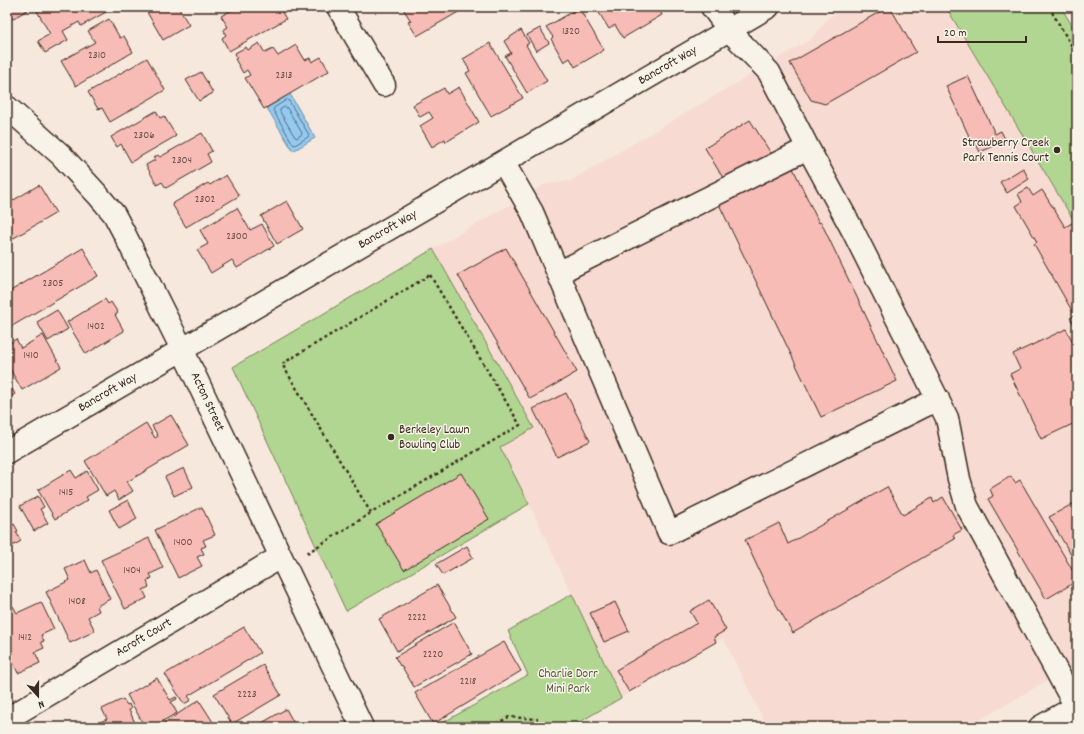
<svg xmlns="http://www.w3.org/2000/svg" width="1084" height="734" font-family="Dekko,sans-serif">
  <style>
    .built { fill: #f7dbd2 }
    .green { fill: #b1d691; stroke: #768058 }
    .water { fill: #93caf2; stroke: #708a9d }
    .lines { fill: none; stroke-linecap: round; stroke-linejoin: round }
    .shore { stroke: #5e6a73; stroke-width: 1 }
    .building { fill: #f8bcb7; stroke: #3b2a1e }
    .minor-casing { stroke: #3b2a1e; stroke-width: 25 }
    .path { stroke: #3b2a1e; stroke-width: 2.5; stroke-dasharray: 3 3; stroke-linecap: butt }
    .minor { stroke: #f7f3e8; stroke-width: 22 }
    .poi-dot { fill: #3b2a1e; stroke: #f7f3e8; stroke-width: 1.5 }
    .labels { text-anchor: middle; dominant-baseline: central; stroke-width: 3; stroke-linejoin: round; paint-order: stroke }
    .number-label { font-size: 11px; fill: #6a4e44 }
    .street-label { font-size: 13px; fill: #3b2a1e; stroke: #f7f3e8 }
    .poi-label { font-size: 13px; fill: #3b2a1e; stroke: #f7f3e8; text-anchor: end }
    .park-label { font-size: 13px; fill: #58553b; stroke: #f7f3e8 }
  </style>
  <rect width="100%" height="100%" fill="#f7e8de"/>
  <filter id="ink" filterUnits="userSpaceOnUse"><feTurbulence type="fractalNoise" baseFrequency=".025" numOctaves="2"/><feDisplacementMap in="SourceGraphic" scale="8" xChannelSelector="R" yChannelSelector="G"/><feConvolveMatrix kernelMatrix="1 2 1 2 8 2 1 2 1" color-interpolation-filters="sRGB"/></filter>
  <g filter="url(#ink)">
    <path class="built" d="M846,7H947L1077,225V663L968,727H767L723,638L621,698L529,504L500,447L534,427L433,249L545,184L570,181L811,39L829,17Z"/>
    <path class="green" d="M946,7H1061L1077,34V226Z
      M433,249L534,428L500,447L529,504L346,611L233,367Z
      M572,594L621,698L571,727H435L528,675L508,631Z"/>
    <path class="water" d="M290,94L315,138L293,151L267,108Z"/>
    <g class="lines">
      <path class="shore" d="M287,100L289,101L309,135L308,137L295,145L293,144L273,110L274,108Z
        M285,107L287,108L302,133L301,135L297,138L295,137L280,112V110Z"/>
    </g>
    <path class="building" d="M7,7H27L29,9L7,22Z
      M44,7H115L81,26L79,22L63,31L68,40L45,53L38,41L50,34L37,11Z
      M144,7H178L189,25L163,40Z
      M237,7H279L286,19L229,51L222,38L226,35L223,30L228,27L221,16Z
      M402,7H467L417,36L408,22L411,21Z
      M605,7H658L662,15L623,38L615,25L609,29L598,11Z
      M888,7H890L916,52L825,104L811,100L790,63Z
      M579,8L604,50L575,67L570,58L564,62L551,39L553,37L546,27Z
      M109,19L120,38L124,36L133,52L76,86L61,61L95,42L88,31Z
      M540,28L549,43L536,51L527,35Z
      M521,30L529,43L526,45L547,81L527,93L505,56L511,53L504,41Z
      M259,43L265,53L273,49L278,56L296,45L305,60L310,58L312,62L321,57L329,71L264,109L245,78L250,75L247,70L243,73L235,59L237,58L235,53L246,47L248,50Z
      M490,43L523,98L491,116L466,73L470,71L463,59Z
      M147,58L165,90L110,122L102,108L98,109L88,92Z
      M201,72L213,93L199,101L186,80Z
      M968,76L995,134L1001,131L1006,141L980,152L976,144L973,145L946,86Z
      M459,87L479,122L446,142L445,139L432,147L420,126L433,118L429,112L420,117L413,105L444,88L447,94Z
      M156,111L160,118L164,116L176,136L131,162L121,144L117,147L111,137Z
      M750,120L772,155L726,183L705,148Z
      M202,133L212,151L207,154L211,162L166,188L162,182L157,185L146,165L155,160L154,158L158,155L160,157Z
      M791,164L819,223L821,222L897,381L821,417L717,200Z
      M1023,168L1029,179L1007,193L1000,182Z
      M226,175L239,196L186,227L172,204L208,183L210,185Z
      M39,185L56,213L7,242V204Z
      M1028,188L1033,196L1042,190L1065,227L1072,223L1077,230V329L1070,318L1075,316L1034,244L1037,242L1016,206L1022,202L1018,194Z
      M287,201L303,229L277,244L261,216Z
      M237,208L250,230L262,224L274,246L237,268L232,260L211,273L197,250L208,244L200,230Z
      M83,248L98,276L7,329V293Z
      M506,248L577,372L530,399L458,275Z
      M105,299L108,304L111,302L118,313L115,315L124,331L86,354L67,322Z
      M57,310L68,329L48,341L37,322Z
      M1066,329L1074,344L1077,343V422L1041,439L1010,374L1020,369L1013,354Z
      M43,335L61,367L22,390L7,364V345L16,339L21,348Z
      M7,380L15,394L7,399Z
      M566,393L590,441L557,457L533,409Z
      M171,415L189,445L127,482L133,491L119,500L114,491L106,496L85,461L146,423L155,438L158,436L152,426Z
      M184,468L193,487L174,496L165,477Z
      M71,470L76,478L87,471L98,490L86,497L88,500L55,519L38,490Z
      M461,473L489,519L404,570L376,524Z
      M1011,476L1015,483L1020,480L1077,578V581L1046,599L988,499L993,496L990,489Z
      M887,487L903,515L932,498L934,503L943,497L962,530L953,535L955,539L793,633L770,594L745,540L779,523L788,544Z
      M38,496L44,507L40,509L48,523L34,531L20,506Z
      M128,500L137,519L119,529L109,510Z
      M1076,502L1077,504V565L1049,517Z
      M202,507L215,535L203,540L206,546L201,548L204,554L197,557L202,566L178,578L155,530Z
      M7,517L12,525L14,524L18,531L16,532L21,541L7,549Z
      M149,538L163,568L150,574L152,578L147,581L149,587L143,590L147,598L125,609L101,560Z
      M467,546L473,558L443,575L436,564Z
      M85,560L91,573L96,570L110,599L97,606L99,611L88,617L95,631L70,643L46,592L70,580L65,569Z
      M437,585L456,617L397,651L379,619Z
      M709,600L726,630L714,637L716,642L629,692L616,670L697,623L690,611Z
      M41,602L54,629L41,635L44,641L41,642L44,648L35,652L40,663L18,673L7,650V609L13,606L17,613Z
      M615,602L629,631L604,642L590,613Z
      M454,622L472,654L414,687L401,665L400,666L395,657Z
      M244,627L260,653L188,696L191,700L184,704L165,674Z
      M504,642L521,671L433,724L415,693Z
      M263,665L281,695L232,724L214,694Z
      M157,678L170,700L176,697L177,699L171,702L177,713L152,727H145L127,695Z
      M123,699L127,705L129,704L131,709L129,710L137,727H99L98,723L107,719L102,709Z
      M199,700L213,722L205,727H202L201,725L198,727H167L164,723Z
      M286,709L296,727H255Z"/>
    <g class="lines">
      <g class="minor-casing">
        <path id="minor" d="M338,7L384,85
          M712,7L729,30L769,72L808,148L852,229L947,418L959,479L967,506L1076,707
          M7,107L61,155L97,194L114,214L124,233L182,349L362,727
          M503,162L532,212L669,533L938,399
          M558,273L808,148
          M7,452L768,7
          M7,719L280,557
          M1040,727L1077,706"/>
      </g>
      <path class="path" d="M1049,7L1077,55
        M430,275L520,425L371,513L282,364Z
        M307,553L371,513
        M491,727L509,717L538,719"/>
      <use href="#minor" class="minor"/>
    </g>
  </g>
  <g class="poi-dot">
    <circle cx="1057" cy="150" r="4"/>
    <circle cx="391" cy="437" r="4"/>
  </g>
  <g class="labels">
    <g class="number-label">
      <text x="571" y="32">1320</text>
      <text x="97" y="56">2310</text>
      <text x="284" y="76">2313</text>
      <text x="144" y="136">2306</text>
      <text x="182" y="161">2304</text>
      <text x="205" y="200">2302</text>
      <text x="237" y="237">2300</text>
      <text x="53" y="284">2305</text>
      <text x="96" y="327">1402</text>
      <text x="31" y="356">1410</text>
      <text x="66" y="493">1415</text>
      <text x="183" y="543">1400</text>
      <text x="132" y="571">1404</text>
      <text x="77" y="602">1408</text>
      <text x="417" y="618">2222</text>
      <text x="25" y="638">1412</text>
      <text x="433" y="655">2220</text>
      <text x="468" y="682">2218</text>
      <text x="247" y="695">2223</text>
    </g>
    <g class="street-label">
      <text transform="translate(668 66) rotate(-30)">Bancroft Way</text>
      <text transform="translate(388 230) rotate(-30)">Bancroft Way</text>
      <text transform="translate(108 393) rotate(-30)">Bancroft Way</text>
      <text transform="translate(207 402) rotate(65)">Acton Street</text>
      <text transform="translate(144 638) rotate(-31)">Acroft Court</text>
    </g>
    <g class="poi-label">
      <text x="1049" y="143">Strawberry Creek<tspan x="1049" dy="15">Park Tennis Court</tspan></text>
      <text x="399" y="430" text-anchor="start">Berkeley Lawn<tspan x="399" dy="15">Bowling Club</tspan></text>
    </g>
    <g class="park-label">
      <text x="568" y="674">Charlie Dorr<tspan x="568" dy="15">Mini Park</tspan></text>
    </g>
  </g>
  <rect width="1084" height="734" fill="none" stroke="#f7f3e8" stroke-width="24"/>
  <rect x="12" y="12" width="1060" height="710" fill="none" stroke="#3b2a1e" stroke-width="1.5" filter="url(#ink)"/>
  <g transform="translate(38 696) rotate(159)" stroke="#f7f3e8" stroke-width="3" paint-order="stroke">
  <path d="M0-3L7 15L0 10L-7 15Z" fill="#3b2a1e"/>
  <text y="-6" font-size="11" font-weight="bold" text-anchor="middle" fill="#3b2a1e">N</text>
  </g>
  <path d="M938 36v6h88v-6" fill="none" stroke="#3b2a1e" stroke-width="2"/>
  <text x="944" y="36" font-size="12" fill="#3b2a1e" stroke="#f7f3e8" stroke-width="3" paint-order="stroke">20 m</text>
</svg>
